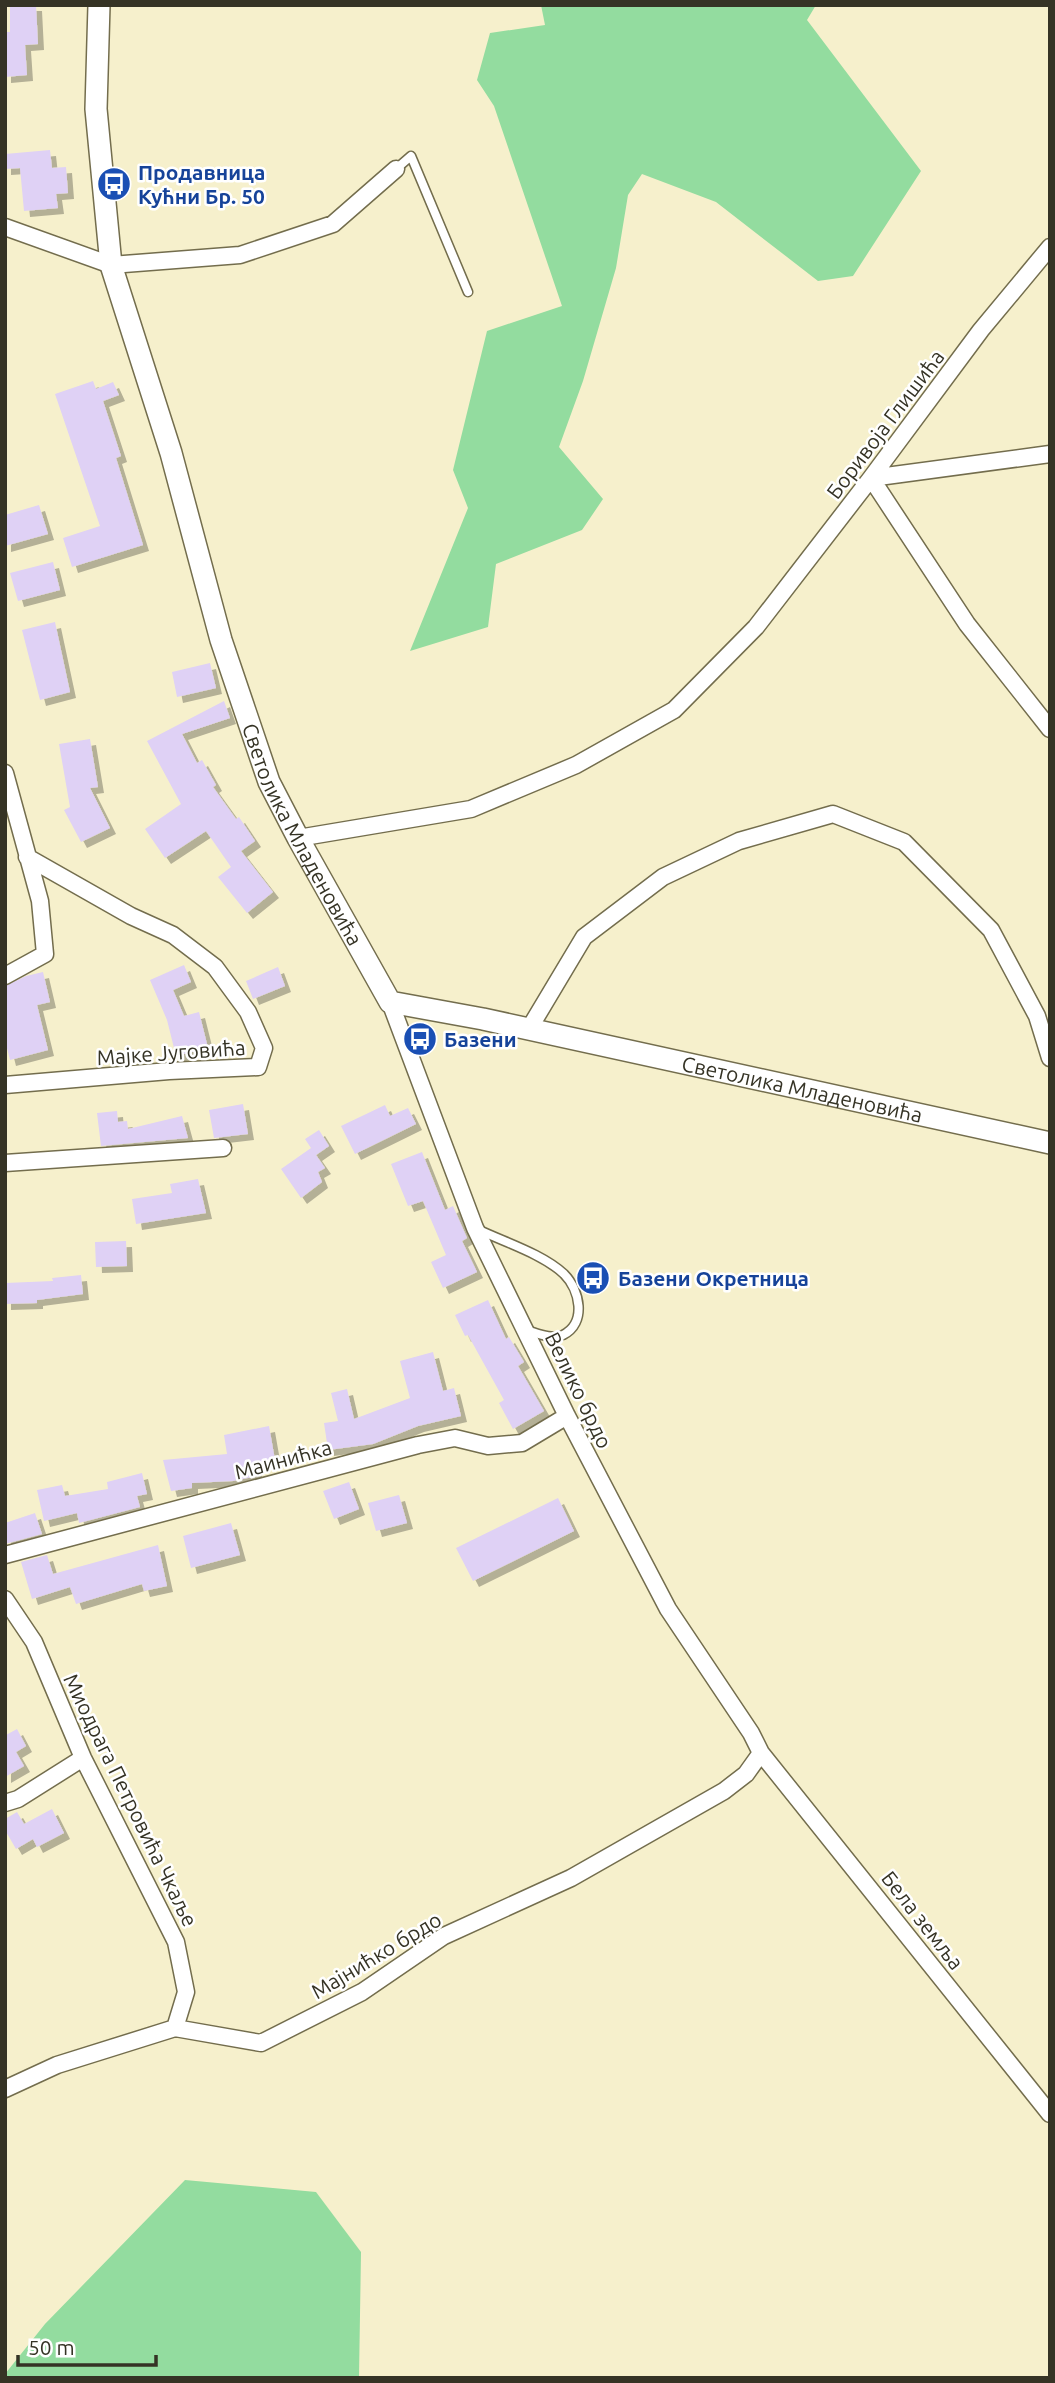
<svg xmlns="http://www.w3.org/2000/svg" width="1055" height="2383" font-family="Ubuntu,sans-serif">
  <style>
    .green { fill: #93dc9f }
    .building { fill: #dfd1f5; filter: url(#shadow) }
    .lines { fill: none; stroke-linecap: round; stroke-linejoin: round }
    .lane-casing { stroke: #736d4d; stroke-width: 11 }
    .street-casing { stroke: #736d4d; stroke-width: 19 }
    .secondary-casing { stroke: #736d4d; stroke-width: 24 }
    .lane { stroke: #fff; stroke-width: 8 }
    .street { stroke: #fff; stroke-width: 16 }
    .secondary { stroke: #fff; stroke-width: 21 }
    .labels { text-anchor: middle; dominant-baseline: central; stroke-width: 5; stroke-linejoin: round; paint-order: stroke }
    .transit-label { font-size: 21px; font-weight: bold; fill: #164399; stroke: #fff; text-anchor: start }
    .street-label { font-size: 21px; fill: #353325; stroke: #fff }
  </style>
  <defs>
    <filter id="shadow"><feDropShadow dx="6" dy="6" stdDeviation="0" flood-color="#0004"/></filter>
  </defs>
  <rect width="100%" height="100%" fill="#f6f0cc"/>
  <path class="green" d="M541,5H816L807,20L921,171L853,276L818,281L716,202L642,174L628,195L616,268L583,381L559,447L603,499L582,530L496,564L488,627L410,651L468,508L453,470L487,331L562,306L494,106L477,80L490,33L545,25Z
    M185,2180L316,2192L361,2252L359,2378H5V2374L45,2324Z"/>
  <path class="building" d="M10,5H36L38,44L25,45L27,75L5,77V32H10Z
    M50,150L52,168L66,167L68,193L56,194L58,208L24,211L20,168L5,169V154Z
    M93,381L96,389L113,382L119,395L103,401L121,456L116,458L143,545L72,567L63,538L100,526L55,394Z
    M39,505L48,534L5,546V515Z
    M53,562L60,590L18,601L10,573Z
    M55,622L70,692L40,700L22,630Z
    M210,663L216,688L177,697L172,672Z
    M224,701L230,718L182,734L197,763L202,760L216,785L213,787L236,819L239,817L255,841L241,851L273,892L247,913L218,877L231,867L206,831L165,858L145,829L181,804L147,741Z
    M90,739L98,787L90,788L110,828L81,842L64,810L70,807L59,744Z
    M184,965L191,982L173,990L184,1016L199,1012L208,1048L176,1056L167,1020L150,980Z
    M278,967L285,986L253,999L246,981Z
    M43,972L50,1002L37,1005L48,1050L10,1060L5,1040V986L26,976Z
    M243,1104L248,1134L214,1138L209,1110Z
    M385,1105L390,1116L408,1108L416,1124L355,1154L341,1126Z
    M117,1111L118,1122L127,1121L128,1129L182,1116L188,1138L101,1146L97,1113Z
    M319,1130L329,1146L316,1155L325,1168L318,1172L322,1182L301,1198L281,1169L311,1148L305,1139Z
    M422,1152L445,1210L453,1206L467,1238L462,1241L477,1272L443,1288L431,1262L446,1255L423,1201L408,1206L391,1164Z
    M198,1179L206,1213L136,1224L132,1199L172,1193L170,1184Z
    M126,1241L127,1266L96,1267L95,1242Z
    M81,1275L83,1294L37,1300V1303L5,1304V1283L53,1281L52,1278Z
    M488,1300L506,1339L509,1337L524,1362L518,1366L544,1411L513,1429L499,1403L504,1400L468,1335L465,1336L455,1315Z
    M433,1352L443,1391L454,1388L461,1416L418,1426L373,1444L328,1450L324,1423L338,1421L331,1393L347,1389L354,1419L410,1398L400,1361Z
    M269,1426L275,1460L255,1464L257,1476L233,1481L192,1483V1488L171,1491L163,1460L227,1454L224,1435Z
    M142,1473L147,1494L137,1496L140,1507L79,1523L77,1513L44,1521L37,1490L62,1485L65,1496L108,1489L107,1482Z
    M349,1482L359,1509L334,1519L323,1491Z
    M399,1495L407,1523L376,1531L368,1503Z
    M558,1498L574,1531L473,1581L456,1548Z
    M35,1513L42,1534L5,1544V1523Z
    M231,1523L240,1555L191,1568L183,1536Z
    M158,1545L167,1586L144,1591L142,1584L76,1604L70,1587L32,1599L21,1562L47,1555L53,1574Z
    M17,1729L26,1746L16,1752L24,1766L5,1777V1733L6,1735Z
    M52,1809L64,1833L37,1847L33,1839L16,1849L5,1830V1819L17,1812L24,1824Z"/>
  <g class="lines">
    <g class="lane-casing">
      <path id="lane" d="M396,169L411,156L468,292
        M477,1229C504,1242 543,1254 564,1274C580,1290 587,1323 563,1335C551,1340 537,1333 526,1330"/>
    </g>
    <g class="street-casing">
      <path id="street" d="M5,227L111,265L240,255L333,224L396,169
        M1050,454L871,478L967,624L1050,729
        M5,773L40,901L45,954L5,976
        M298,838L471,809L576,765L674,710L756,627L871,478L981,330L1050,247
        M529,1029L584,937L663,877L739,841L833,814L904,842L991,930L1037,1016L1050,1058
        M5,1085L169,1071L258,1067L264,1048L248,1012L215,967L173,935L131,916L27,857
        M5,1163L223,1148
        M5,1555L418,1445L455,1438L488,1446L522,1443L567,1416
        M5,1599L34,1642L83,1758L176,1942L186,1992L175,2028
        M761,1753L1050,2114
        M5,1803L18,1799L83,1758
        M5,2089L57,2065L175,2028L261,2043L362,1992L444,1936L571,1878L724,1791L746,1774L761,1753L751,1733L668,1609L567,1416L475,1228L390,1002"/>
    </g>
    <g class="secondary-casing">
      <g id="secondary">
        <path id="s1" d="M99,5L96,109L111,265L171,453L221,640L269,782L298,838L390,1002L483,1019L1050,1143"/>
      </g>
    </g>
    <use href="#lane" class="lane"/>
    <use href="#street" class="street"/>
    <use href="#secondary" class="secondary"/>
  </g>
  <defs>
    <g id="bus-disc" transform="scale(1.75)"><circle r="9.5" fill="#1a4fb4" stroke="#fff"/><path d="M-5-6H5V4H4V6H2V4H-2V6H-4V4H-5ZM-3.5-4V0h7V-4ZM-3.5 1.2v1.5H-2V1.2ZM2 1.2v1.5H3.5V1.2Z" fill="#fff"/></g>
  </defs>
  <g fill-rule="evenodd">
    <use href="#bus-disc" x="114" y="184"/>
    <use href="#bus-disc" x="420" y="1039"/>
    <use href="#bus-disc" x="593" y="1278"/>
  </g>
  <g class="labels">
    <g class="transit-label">
      <text x="138" y="172">Продавница<tspan x="138" dy="24">Кућни Бр. 50</tspan></text>
      <text x="444" y="1039">Базени</text>
      <text x="618" y="1278">Базени Окретница</text>
    </g>
    <g class="street-label">
      <text transform="translate(885 424) rotate(-53)">Боривоја Глишића</text>
      <text stroke="none"><textPath href="#s1" startOffset="863">Светолика Младеновића</textPath></text>
      <text transform="translate(171 1052) rotate(-4)">Мајке Југовића</text>
      <text stroke="none"><textPath href="#s1" startOffset="1474">Светолика Младеновића</textPath></text>
      <text transform="translate(579 1390) rotate(64)">Велико брдо</text>
      <text transform="translate(283 1459) rotate(-15)">Маинићка</text>
      <text transform="translate(131 1800) rotate(64)">Миодрага Петровића Чкаље</text>
      <text transform="translate(923 1920) rotate(52)">Бела земља</text>
      <text transform="translate(376 1955) rotate(-31)">Мајнићко брдо</text>
    </g>
  </g>
  <rect width="1055" height="2383" fill="none" stroke="#353325" stroke-width="14"/>
  <path d="M18 2355v10h138v-10" fill="none" stroke="#353325" stroke-width="3.5"/>
  <text x="28" y="2355" font-size="21" fill="#353325" stroke="#ffffff" stroke-width="5" paint-order="stroke">50 m</text>
</svg>
